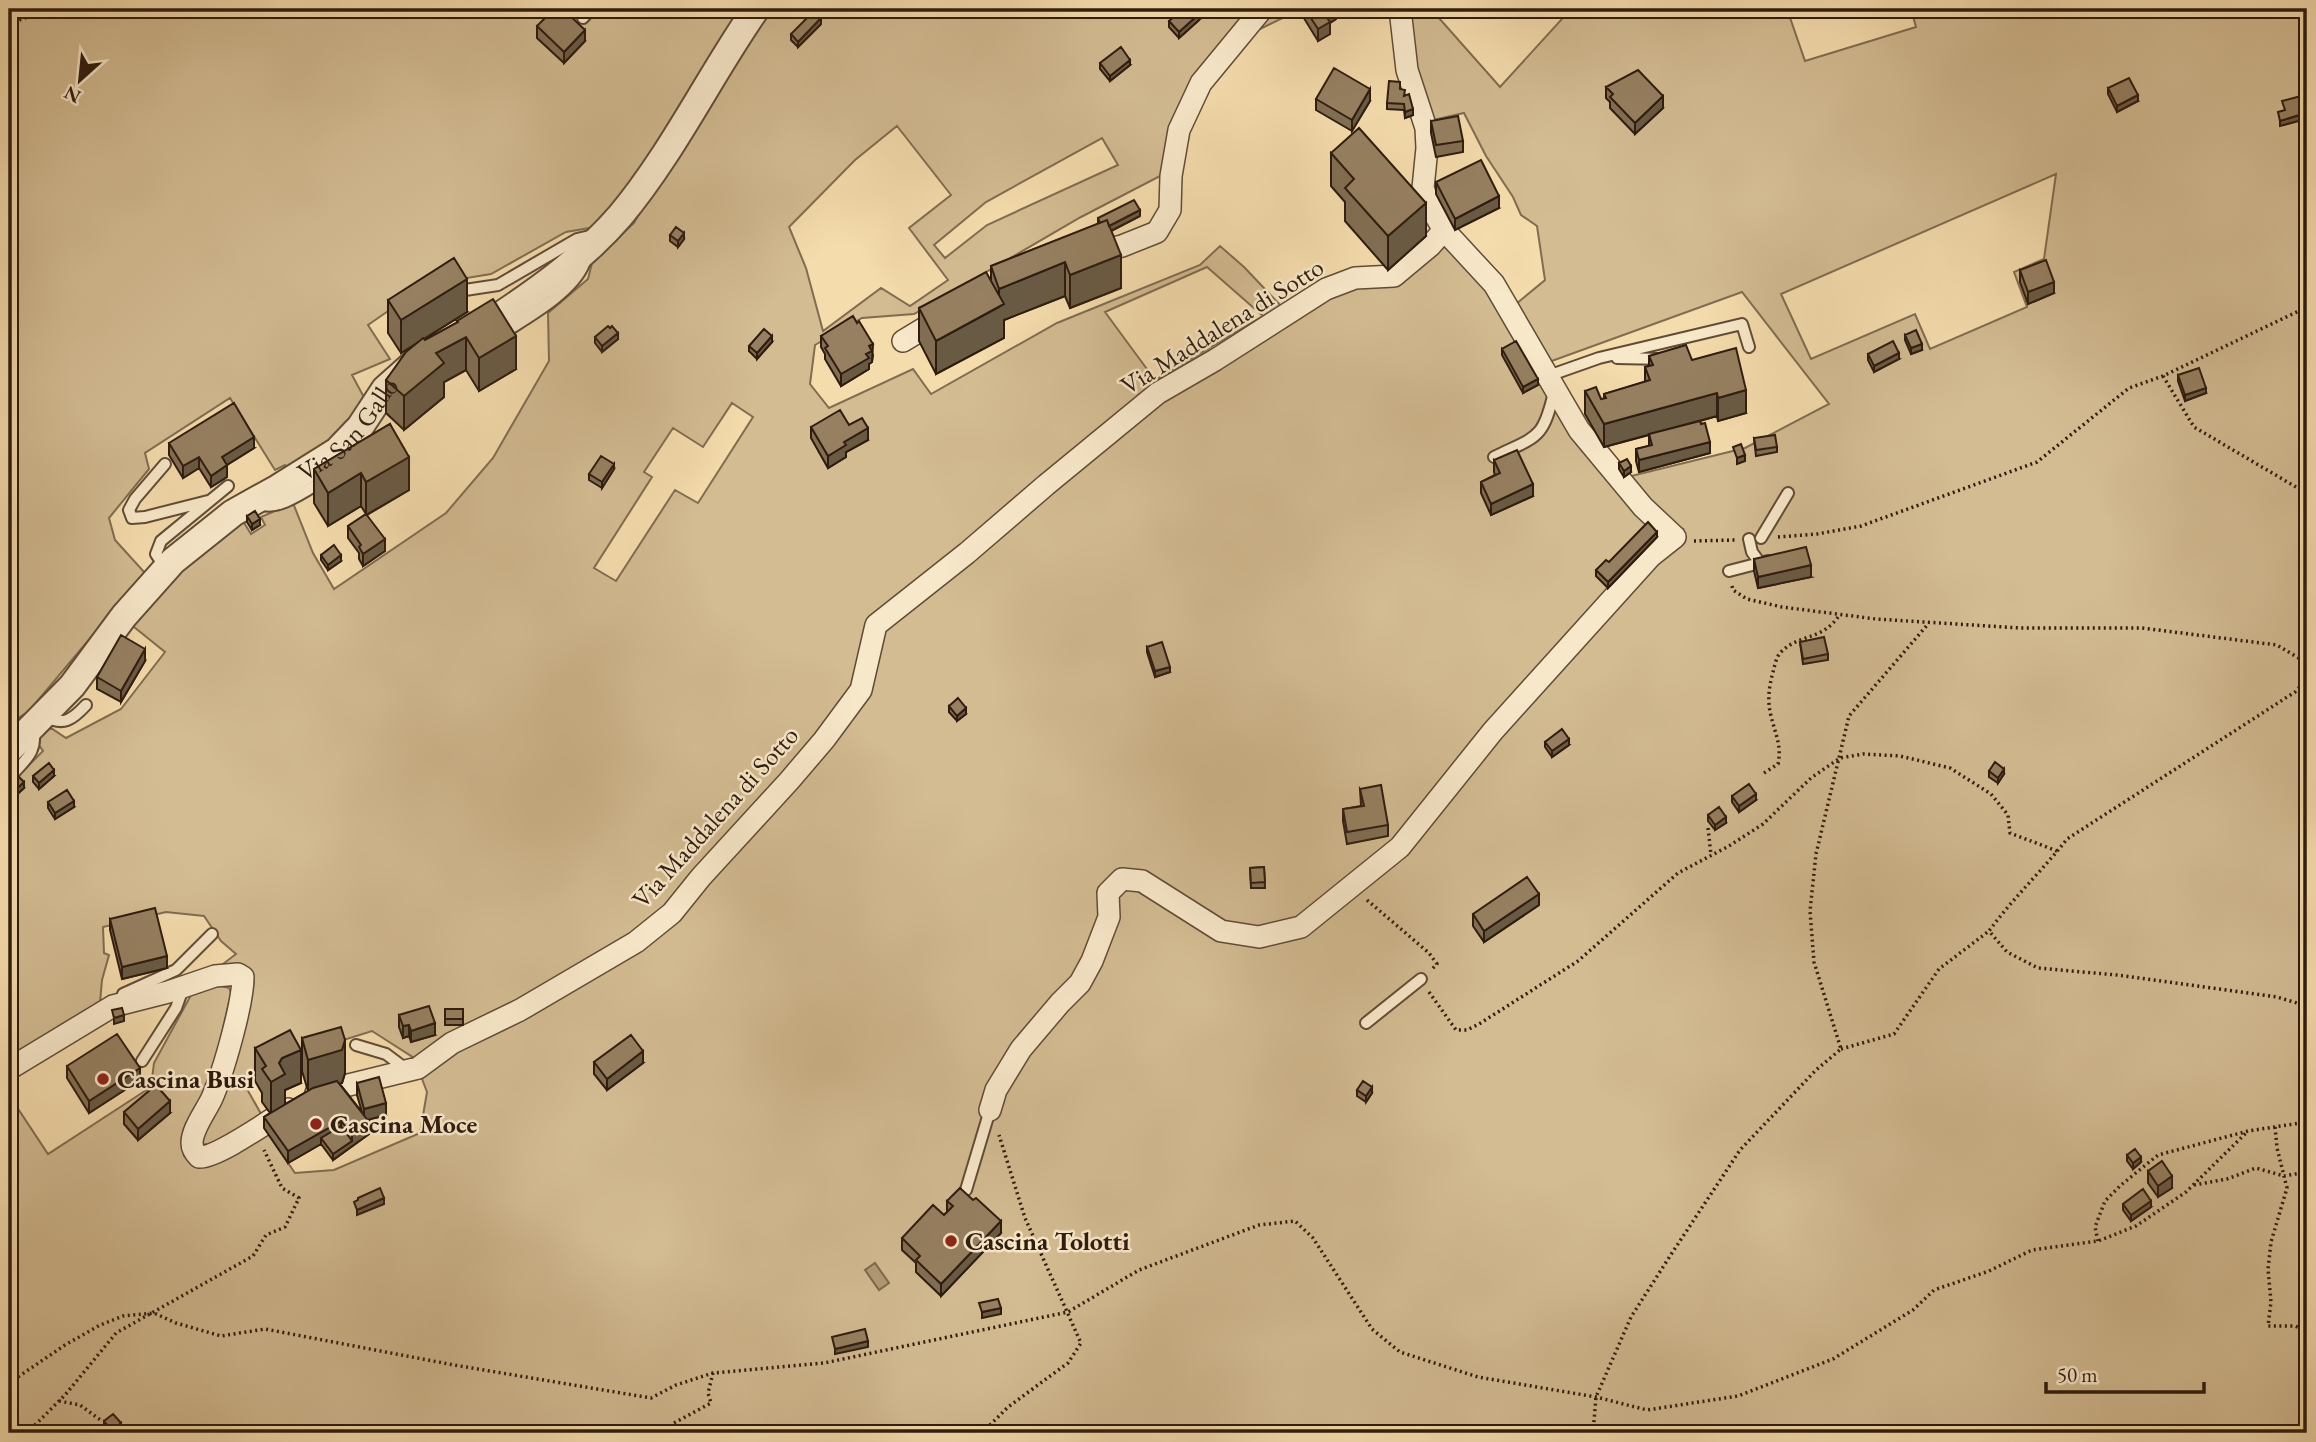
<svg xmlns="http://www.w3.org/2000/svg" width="2316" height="1442" font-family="'EB Garamond',serif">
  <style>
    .green { fill: #d3bb92; stroke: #816c50; stroke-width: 2; fill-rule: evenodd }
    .water { fill: #b29b77; stroke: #7e684d; stroke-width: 2 }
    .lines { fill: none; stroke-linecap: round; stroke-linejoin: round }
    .service-casing { stroke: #604c36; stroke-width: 14 }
    .minor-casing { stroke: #604c36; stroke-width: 24 }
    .tertiary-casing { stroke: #604c36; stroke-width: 30 }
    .path { stroke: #2f1c0f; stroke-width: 3.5; stroke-dasharray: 2 3.5; stroke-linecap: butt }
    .service { stroke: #f8e8ca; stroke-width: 10 }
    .minor { stroke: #f8e8ca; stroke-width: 21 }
    .tertiary { stroke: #f8e8ca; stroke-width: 26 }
    .wall { fill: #816e53; stroke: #2f1c0f; stroke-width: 2 }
    .shaded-wall { fill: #695a44; stroke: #2f1c0f; stroke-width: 2 }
    .building { fill: #968061; stroke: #2f1c0f; stroke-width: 2 }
    .poi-dot { fill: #8f2418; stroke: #f8e8ca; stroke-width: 2.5 }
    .labels { text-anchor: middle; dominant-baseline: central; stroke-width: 5; stroke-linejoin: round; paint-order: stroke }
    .street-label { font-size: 26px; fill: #2f1c0f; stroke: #f8e8ca }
    .poi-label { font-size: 26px; font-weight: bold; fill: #2f1c0f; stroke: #f8e8ca; text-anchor: start }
  </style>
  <rect width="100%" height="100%" fill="#f5dcad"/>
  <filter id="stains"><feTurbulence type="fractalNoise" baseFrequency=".00286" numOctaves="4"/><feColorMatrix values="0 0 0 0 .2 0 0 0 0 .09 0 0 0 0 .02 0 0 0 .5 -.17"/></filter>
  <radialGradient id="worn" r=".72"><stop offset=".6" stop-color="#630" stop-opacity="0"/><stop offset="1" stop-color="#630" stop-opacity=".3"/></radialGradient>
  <path class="green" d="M9,9H751L601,226L566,232L491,274L461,279L452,267L368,325L390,359L352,375L366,401L354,421L290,472L285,465L275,470L230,398L145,453L149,469L109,518L115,540L145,573L29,711L9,724Z
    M762,9H1301L1258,30L1238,32L1164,174L1081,217L914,314L862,318L815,345L810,384L829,408L913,369L931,394L1057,323L1200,265L1220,246L1244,267L1283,308L1149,390L1094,432L880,622L1165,399L1339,290L1446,242L1504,313L1650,525L1630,594L1683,529L1663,520L1623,478L1745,448L1829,404L1742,292L1549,362L1516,304L1545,280L1537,226L1521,215L1513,197L1486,156L1464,113L1429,121L1411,70L1408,9H1431L1500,87L1571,9H1787L1805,61L1916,27L1911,9H2307V1433H9V1095L48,1154L151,1087L154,1063L191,995L218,985L229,988L231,993L210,1086L184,1138V1156L202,1166L264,1128L295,1173L334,1170L420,1133L427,1092L414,1058L372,1031L305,1052L243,1082L264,1119L213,1145L203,1144L202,1133L221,1094L254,982L247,971L210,974L236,954L221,941L204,916L166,912L103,927L104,953L109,955L102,980L100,1003L9,1060V866L16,858L9,849V785L43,751L36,741L43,733L51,728L66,738L121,709L165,652L129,623L191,561L243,521L251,534L265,525L261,517L293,503L313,553L334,589L446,513L493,458L549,361L548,313L588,279L592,263L634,223L700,108ZM897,126L951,195L909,228L948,280L910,306L881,288L823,331L806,268L789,227L855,160ZM1102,138L1118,165L987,225L945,258L934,245L986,202ZM2056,174L2044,259L2014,272L2027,307L1930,349L1915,314L1811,359L1781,294ZM1207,267L1263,316L1155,380L1105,312ZM732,403L753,417L698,503L675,490L616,581L594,568L652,477L644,472L673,428L703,447Z"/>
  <path class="water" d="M875,1263L889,1283L879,1290L865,1270Z"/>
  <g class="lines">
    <g class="service-casing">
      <path id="service" d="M583,18L591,9
        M465,290L498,285L577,239L594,235
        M505,332C530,316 573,292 584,264
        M1617,358L1664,359
        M1548,376L1599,358L1742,324L1749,347
        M1494,457C1537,436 1543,440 1554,392
        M165,464L135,499L129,510L132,518L145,517L208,501
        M259,503C276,514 310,488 326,479
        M1761,538L1788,493
        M1749,539L1752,552L1760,563L1768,561
        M166,569L156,554L161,541L228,486
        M1729,571L1760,563
        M46,716C63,727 73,719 86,705
        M9,731L32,726C40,751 24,761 9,778
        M123,994L176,970L212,934
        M1366,1023L1421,979
        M356,1045L386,1054L406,1069
        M142,1061L176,1008L184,986
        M966,1190L990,1110"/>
    </g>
    <g class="minor-casing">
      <path id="minor" d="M1091,253L1122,246L1157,232L1170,210L1171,176L1179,130L1201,83L1262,9
        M903,341L941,318
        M9,1069L113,1006L168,992L215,976L238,974L243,977C243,1004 223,1073 212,1098C206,1111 192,1129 192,1143C192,1148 195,1153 199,1157C217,1158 270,1120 288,1109
        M316,1093L418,1068L452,1043L520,1010L636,942L672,913L701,877L789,781L824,740L861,690L876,625L967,553L1046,485L1158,393L1215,360L1326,289L1355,278L1394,276L1430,246L1444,230
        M990,1110L996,1090L1021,1049L1060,1003L1080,983L1092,961L1109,917L1108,893L1122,879L1142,881L1221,931L1259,937L1301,927L1400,847L1493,731L1651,556L1675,537L1643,507L1579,430L1494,284L1444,230L1429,205L1423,188L1427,148L1426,128L1407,70L1400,9"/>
    </g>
    <g class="tertiary-casing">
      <g id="tertiary">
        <path d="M473,331L483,327C533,294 581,261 620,216C672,154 710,75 756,9"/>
        <path id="s1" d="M9,750L72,686L124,616L173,561L233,513L278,488L337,451L360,427L385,389L412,365"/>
      </g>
    </g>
    <path class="path" d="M9,24L49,9
      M2163,376L2194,427L2296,487L2307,490
      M1778,537L1817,534L1861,526L2037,462L2129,388L2163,376L2307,307
      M1694,541L1735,540
      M1732,586L1733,590L1747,599L1782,607L1876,619L2020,628H2142L2277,645L2307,663
      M2307,679L2295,692L2067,839C2042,871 2013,898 1989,931L2007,952L2038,968L2117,975L2277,997L2307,1006
      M1764,773L1778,764C1782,746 1775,733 1771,716C1767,700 1769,687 1773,672C1775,665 1776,657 1781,652C1800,633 1823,641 1840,614
      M1708,828L1711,855
      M1367,900L1429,953L1437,964L1431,970
      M1429,992L1456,1030H1467L1479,1024L1578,961L1678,873L1729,846L1763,824L1811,778L1840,758L1863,754L1900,756L1950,768L1991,794L2008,815L2010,833L2057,851
      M1841,1049L1894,1034L1939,969L1989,931
      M2275,1127L2277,1148L2287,1188L2271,1242L2268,1269L2271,1302L2268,1326H2295L2307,1331
      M2194,1185L2227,1179L2256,1168L2284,1176L2307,1172
      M2098,1241L2095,1227L2105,1201L2121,1185L2158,1155L2248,1131L2307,1122
      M9,1383L65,1345L100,1325L123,1316L154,1313L176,1323L221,1336L265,1329L454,1365L651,1398L676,1385L713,1373L824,1363L1068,1312L1139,1270L1259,1225L1295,1221L1313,1238L1372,1329L1400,1352L1478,1377L1596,1397L1647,1410L1738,1396L1833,1359L1913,1310L1934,1290L1989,1271L2032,1250L2098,1241L2136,1226L2186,1192L2248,1131
      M59,1401L80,1405L102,1421
      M674,1423L711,1403L708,1393L713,1373
      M27,1433L65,1395L116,1333L253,1256L266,1235L285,1227L299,1198L282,1188L264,1150
      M982,1433L1008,1407L1068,1363L1081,1343L1025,1218L999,1135
      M1593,1433L1596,1397L1631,1317L1672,1253L1740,1150L1816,1070L1841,1049L1814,962L1810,911L1816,854L1849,716L1929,623"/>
    <use href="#service" class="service"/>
    <use href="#minor" class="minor"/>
    <use href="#tertiary" class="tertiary"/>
  </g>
  <path class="wall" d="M1302,9H1336V19L1330,23V34L1318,41L1302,15Z
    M1199,20L1179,38L1169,27V21Z
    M821,24L798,47L791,40V34Z
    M537,26L585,41L564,63L537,38Z
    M1100,63L1130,65L1110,81L1100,69Z
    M2307,75V108L2299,84V78Z
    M1606,87L1663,108L1635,134L1610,108V102L1606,98Z
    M2108,88L2138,101L2117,112L2108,94Z
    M1400,89L1405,95L1413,115L1405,118L1404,110L1387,109V103Z
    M1316,99L1370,101L1352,131L1316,110Z
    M1431,121L1463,141V152L1436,157L1431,133Z
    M1331,153L1426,236L1388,270L1345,221V202L1331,186Z
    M1436,182L1499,208L1455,230L1436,194Z
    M1140,216L1111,231L1121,288L1070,308L1065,296L1004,320V338L936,374L919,341V308L991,279V266L1098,224V218Z
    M670,235L684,239L678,247L670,241Z
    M2020,270L2054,293L2028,304L2020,282Z
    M388,300L467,312L424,339L425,340L457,323V321L516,369L479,391L466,370L444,382V397L404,430L386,413V380L414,345L401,353L388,333Z
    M857,323L873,355L872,362L869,364V369L841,386L825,359V354L821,347V336Z
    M610,328L618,339L602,352L595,343V337Z
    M1905,335L1922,350L1911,354L1905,340Z
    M772,342L757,359L749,351V346Z
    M1502,349L1538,385L1523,393L1502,355Z
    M1868,354L1899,359L1874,372L1868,360Z
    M1649,356L1692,360L1746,413L1718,421L1717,416L1700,421L1710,453L1639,472L1636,461V449L1649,446V435L1604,447L1585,414V391L1601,399H1604V394L1645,382V367L1649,366Z
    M2178,375L2206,393L2185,401L2178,381Z
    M390,424L409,490L367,515L385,551L363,566L359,559V553L348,538V526L366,514L361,506L328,526L314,503V469Z
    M849,425L868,440L846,452V457L828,468L811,438V427Z
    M1754,438L1777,447V452L1756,456Z
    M169,443L254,448L227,465V477L211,487L199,468L183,478L169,455Z
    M1494,460L1533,496L1491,515L1481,493V482L1495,475L1494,472Z
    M1619,463L1631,472L1624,477L1619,469Z
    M614,469L602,488L589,480V474Z
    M247,516L260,525L252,530L247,522Z
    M1657,537L1608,588L1596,576V570L1609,562Z
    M321,555L341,561L328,570L321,560Z
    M1754,559L1811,577L1758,588L1754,571Z
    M1800,642L1828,654V660L1803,664Z
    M1147,647L1170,672L1155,677L1147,652Z
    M145,661L121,702L97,689V677Z
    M949,706L966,714L957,721L949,712Z
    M1545,742L1569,745L1552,757L1545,747Z
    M1989,771L2004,774L1998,783L1989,777Z
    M33,776H54L39,789L33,782Z
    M9,784L24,788L12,799L9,795Z
    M1360,789L1388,825V836L1347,844L1343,821V809L1361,806Z
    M1732,796L1756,800L1739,812L1732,802Z
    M48,802L74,807L55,819L48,808Z
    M1708,815L1726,823L1715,830L1708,821Z
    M1264,867L1265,888H1251L1250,868Z
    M1539,905L1484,942L1473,926V914Z
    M110,919L167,968L122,979L110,930Z
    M445,1009H463V1025H445Z
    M399,1015L435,1035L411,1042L409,1036L403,1038L399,1027Z
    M302,1038L345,1073L342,1083L340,1084L362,1112L357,1095V1083L386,1115L368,1120L369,1134L333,1160L321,1144L288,1163L264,1128V1117L270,1113L262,1102V1093L255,1081V1048L301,1083L285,1090V1104L308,1091L302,1071Z
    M594,1062L643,1063L607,1090L594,1074Z
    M67,1066L140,1080L89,1113L67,1078Z
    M1357,1090L1372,1093L1366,1102L1357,1096Z
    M124,1112L170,1113L138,1140L124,1124Z
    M2127,1155L2141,1162L2133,1169L2127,1161Z
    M2148,1171L2172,1188L2158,1197L2148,1183Z
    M947,1201L1001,1233L941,1296L916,1272V1263L902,1250V1238L944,1215L947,1212Z
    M2123,1204L2151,1207L2131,1221L2123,1210Z
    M104,1421L121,1429L116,1433H109L104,1427Z"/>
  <path class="shaded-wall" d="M1333,9H1336V19L1330,23V34L1318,41V29L1324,14Z
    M1199,14V20L1179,38V32Z
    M821,18V24L798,47V42Z
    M585,30V41L564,63V52Z
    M1130,60V65L1110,81V76Z
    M1370,89V101L1352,131V120Z
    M2138,95V101L2117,112V106Z
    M1663,96V108L1635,134V123Z
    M1413,109V115L1405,118V112Z
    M2306,113V119L2280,126V121Z
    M1499,196V208L1455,230V219Z
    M1426,203V236L1388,270V236Z
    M1140,210V216L1103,235V229Z
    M684,233V239L678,247V241Z
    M1121,255V288L1070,308V275Z
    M1065,262V296L1004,320V338L936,374V341L999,307V289Z
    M467,279V312L401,353V320Z
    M2054,282V293L2028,304V292Z
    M618,333V339L602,352V346Z
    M516,336V369L479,391V358Z
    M772,336V342L757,359V353Z
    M466,337V370L444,382V397L404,430V396L436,353Z
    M873,344L872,362L869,364V369L841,386V374L866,354L869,346Z
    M1922,344V350L1911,354V348Z
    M1899,353V359L1874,372V366Z
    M1538,379V385L1523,393V387Z
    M2206,388V393L2185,401V395Z
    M1746,390V413L1718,421V398Z
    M1717,393V416L1604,447V424Z
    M868,428V440L846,452V457L828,468V456L844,442Z
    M254,437V448L222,468V457Z
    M1710,442V453L1639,472V460Z
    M1745,455V461L1737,464V458Z
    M199,457V468L183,478V466Z
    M409,457V490L366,515V482Z
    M614,464V469L602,488V482Z
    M227,465V477L211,487V476Z
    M1631,466V472L1624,477V471Z
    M361,473V506L328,526V493Z
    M1533,484V496L1491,515V504Z
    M260,519V525L252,530V524Z
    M1657,532V537L1608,588V582Z
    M385,539V551L363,566V554Z
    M341,555V561L328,570V565Z
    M1811,565V577L1758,588V577Z
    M145,649V661L121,702V691Z
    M1170,667V672L1155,677V671Z
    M966,708V714L957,721V716Z
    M1569,739V745L1552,757V751Z
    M2004,769V774L1998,783V778Z
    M54,770V776L39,789V783Z
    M24,782V788L12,799V793Z
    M1756,794V800L1739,812V806Z
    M74,801V807L55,819V813Z
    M1726,817V823L1715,830V825Z
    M1539,894V905L1484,942V931Z
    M167,956V968L122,979V967Z
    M124,1015V1021L114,1024V1018Z
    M435,1023V1035L411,1042V1031Z
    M409,1025V1036L403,1038V1026Z
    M345,1040V1073L342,1083L308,1093V1060Z
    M301,1050V1083L285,1090V1107L271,1115V1082L279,1063L282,1058Z
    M643,1051V1063L607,1090V1079Z
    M140,1068V1080L89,1113V1101Z
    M1372,1087V1093L1366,1102V1096Z
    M170,1101V1113L138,1140V1129Z
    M386,1103V1115L364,1121V1109Z
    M341,1121V1132L321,1138V1144L288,1163V1151Z
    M369,1122V1134L333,1160V1154L352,1141V1135Z
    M2141,1157V1162L2133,1169V1163Z
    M2172,1176V1188L2158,1197V1186Z
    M384,1198V1204L357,1215V1210Z
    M2151,1201V1207L2131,1221V1215Z
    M1001,1221V1233L941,1296V1284Z
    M1001,1308V1314L982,1318V1312Z
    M868,1341V1347L835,1354V1349Z
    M121,1423V1429L116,1433H112V1431Z"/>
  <path class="building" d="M554,9H563L585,30L564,52L537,26Z
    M1183,9H1194L1199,14L1179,32L1169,21Z
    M1305,9H1333L1324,14L1330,22L1318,29Z
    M814,11L821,18L798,42L791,34Z
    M1121,47L1130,60L1110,76L1100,63Z
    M1334,68L1370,89L1352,120L1316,99Z
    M1638,70L1663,96L1635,123L1610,97L1613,94L1606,87Z
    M2307,75V102L2299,78Z
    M2129,78L2138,95L2117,106L2108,88Z
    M1389,81L1400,82V89L1405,90L1404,96L1409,94L1413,109L1405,112L1404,104L1387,103Z
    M2301,96L2306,113L2280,121L2278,112L2285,110L2282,101Z
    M1458,116L1463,141L1436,145L1431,121Z
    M1359,128L1426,203L1388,236L1345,188L1354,179L1331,153Z
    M1481,160L1499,196L1455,219L1436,182Z
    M1134,200L1140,210L1109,226L1107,220L1100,223L1098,218Z
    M1107,220L1121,255L1070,275L1065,262L999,289L991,266Z
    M676,227L684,233L678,241L670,235Z
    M454,258L467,279L401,320L388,300Z
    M2046,260L2054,282L2028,292L2020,270Z
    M986,272L1004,304L936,341L919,308Z
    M493,299L516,336L479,358L466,337L436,353L444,363L404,396L386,380L406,352L423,338L425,340L458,322L457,321Z
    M853,316L857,323L859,321L873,344L869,346L872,351L866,354L869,358L841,374L825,348L828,346L821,336Z
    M608,326L610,328L612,326L618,333L602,346L595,337Z
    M764,329L772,336L757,353L749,346Z
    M1916,330L1922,344L1911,348L1905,335Z
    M1516,341L1538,379L1523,387L1502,349Z
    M1893,341L1899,353L1874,366L1868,354Z
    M1686,345L1692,360L1736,348L1746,390L1718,398L1717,393L1604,424L1585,391L1596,387L1601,399L1606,398L1604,394L1650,380L1645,367L1653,365L1649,356Z
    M2199,368L2206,388L2185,395L2178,375Z
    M234,403L254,437L222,457L227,465L211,476L199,457L183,466L169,443Z
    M840,410L849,425L862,418L868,428L844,442L846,445L828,456L811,427Z
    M1700,421L1701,424L1705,423L1710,442L1639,460L1636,449L1652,445L1649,434Z
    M390,424L409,457L366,482L361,473L328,493L314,469Z
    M1775,435L1777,447L1756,450L1754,438Z
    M1741,444L1745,455L1737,458L1733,447Z
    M1517,450L1533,484L1491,504L1481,482L1500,473L1494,460Z
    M601,456L614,464L602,482L589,474Z
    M1627,459L1631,466L1624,471L1619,463Z
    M255,511L260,519L252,524L247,516Z
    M366,514L385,539L363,554L359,547L361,545L348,526Z
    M1648,522L1657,532L1608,582L1596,570L1606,560L1609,562Z
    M334,545L341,555L328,565L321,555Z
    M1806,547L1811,565L1758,577L1754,559Z
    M121,635L145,649L121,691L97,677Z
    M1824,637L1828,654L1803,659L1800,642Z
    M1162,642L1170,667L1155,671L1147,647Z
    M958,698L966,708L957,716L949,706Z
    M1562,729L1569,739L1552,751L1545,742Z
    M1995,762L2004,769L1998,778L1989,771Z
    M49,763L54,770L39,783L33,776Z
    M18,776L24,782L12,793L9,789V784Z
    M1749,784L1756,794L1739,806L1732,796Z
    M1381,785L1388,825L1347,832L1343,809L1364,806L1360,789Z
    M67,790L74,801L55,813L48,802Z
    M1719,807L1726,817L1715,825L1708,815Z
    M1264,867L1265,882L1251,883L1250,868Z
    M1527,877L1539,894L1484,931L1473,914Z
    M155,908L167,956L122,967L110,919Z
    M429,1006L435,1023L411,1031L409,1025L403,1026L399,1015Z
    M122,1008L124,1015L114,1018L112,1010Z
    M445,1009H463V1019H445Z
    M341,1027L345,1040L342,1050L308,1060L302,1038Z
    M290,1030L301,1050L282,1058L279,1063L285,1074L271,1082L262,1069L266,1066L255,1048Z
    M117,1034L140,1068L89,1101L67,1066Z
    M631,1035L643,1051L607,1079L594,1062Z
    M379,1077L386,1103L364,1109L357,1083Z
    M337,1081L369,1122L352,1135L341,1121L288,1151L264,1117L313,1088Z
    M1363,1081L1372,1087L1366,1096L1357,1090Z
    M156,1085L170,1101L138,1129L124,1112Z
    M341,1126L352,1141L333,1154L321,1138Z
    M2135,1149L2141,1157L2133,1163L2127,1155Z
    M2162,1161L2172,1176L2158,1186L2148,1171Z
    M380,1188L384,1198L357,1210L354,1202L358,1200V1198Z
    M960,1188L973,1200L976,1198L1001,1221L941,1284L916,1260L920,1256L902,1238L933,1205L944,1215L953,1206L947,1201Z
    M2143,1189L2151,1201L2131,1215L2123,1204Z
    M998,1299L1001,1308L982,1312L979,1303Z
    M865,1329L868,1341L835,1349L832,1337Z
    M113,1414L121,1423L112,1431L104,1421Z"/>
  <g class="poi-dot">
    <circle cx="103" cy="1079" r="7"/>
    <circle cx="316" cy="1124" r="7"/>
    <circle cx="951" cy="1241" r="7"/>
  </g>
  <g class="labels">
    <g class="street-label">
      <text transform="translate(1222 326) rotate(-32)">Via Maddalena di Sotto</text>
      <text stroke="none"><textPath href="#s1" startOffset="472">Via San Gallo</textPath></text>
      <text transform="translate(715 817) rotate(-48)">Via Maddalena di Sotto</text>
    </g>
    <g class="poi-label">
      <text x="117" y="1079">Cascina Busi</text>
      <text x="330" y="1124">Cascina Moce</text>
      <text x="965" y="1241">Cascina Tolotti</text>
    </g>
  </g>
  <rect width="2316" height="1442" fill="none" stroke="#f5dcad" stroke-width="35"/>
  <rect x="10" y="10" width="2295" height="1421" fill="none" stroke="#2f1c0f" stroke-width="3.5"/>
  <rect x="18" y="18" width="2281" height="1407" fill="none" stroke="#2f1c0f" stroke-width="2"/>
  <g transform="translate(80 80) rotate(207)" stroke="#f8e8ca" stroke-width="5" paint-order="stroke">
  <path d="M0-5L12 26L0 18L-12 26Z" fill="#2f1c0f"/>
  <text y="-10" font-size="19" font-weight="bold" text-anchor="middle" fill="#2f1c0f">N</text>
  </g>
  <path d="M2046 1382v10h158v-10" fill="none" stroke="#2f1c0f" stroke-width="3.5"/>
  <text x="2057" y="1382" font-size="21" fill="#2f1c0f" stroke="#f8e8ca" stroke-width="5" paint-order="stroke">50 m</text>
  <rect width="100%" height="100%" filter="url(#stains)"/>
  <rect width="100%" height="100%" fill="url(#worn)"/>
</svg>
